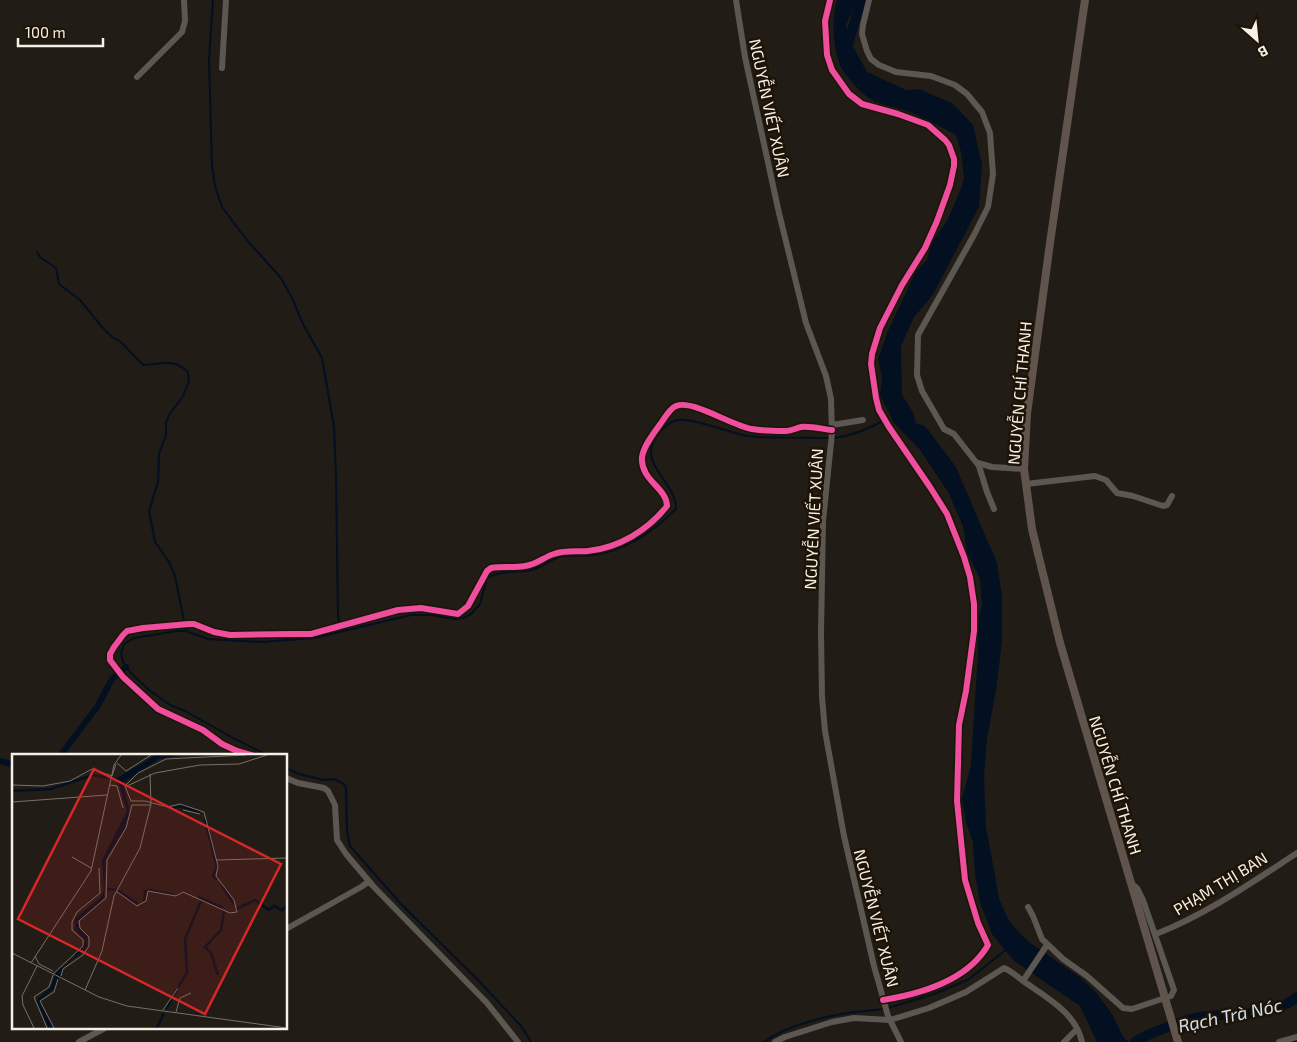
<svg xmlns="http://www.w3.org/2000/svg" width="1297" height="1042" font-family="'Exo 2',sans-serif">
  <style>
    .water { fill: #031021 }
    .lines { fill: none; stroke-linecap: round; stroke-linejoin: round }
    .stream { stroke: #031021; stroke-width: 2 }
    .canal { stroke: #031021; stroke-width: 6 }
    .river { stroke: #031021; stroke-width: 10 }
    .minor { stroke: #5c5750; stroke-width: 6 }
    .major { stroke: #61544d; stroke-width: 8 }
    .cycleway-casing { stroke: #1e1406; stroke-width: 9 }
    .cycleway { stroke: #ef4d9e; stroke-width: 6 }
    .labels { text-anchor: middle; dominant-baseline: central; stroke-width: 5; stroke-linejoin: round; paint-order: stroke }
    .street-label { font-size: 16px; fill: #f7f0e7; stroke: #1e1406 }
    .water-label { font-size: 18px; font-style: italic; fill: #d0e0f1; stroke: #1e1406 }
    .inset-river { fill: none; stroke: #031021; stroke-width: 2.5 }
    .inset-road { fill: none; stroke: #777169; stroke-width: 1 }
    .view { fill: #d62828; fill-opacity: 0.15; stroke: #d62828; stroke-width: 2.5 }
    .inset-edge { fill: none; stroke: #f7f0e7; stroke-width: 2.5 }
  </style>
  <rect width="100%" height="100%" fill="#211c15"/>
  <path class="water" d="M837,0H857L846,25L851,43L867,72L906,90L919,89L952,103L973,125L982,165L979,207L932,296L914,317L901,346L902,395L913,412L916,423L925,426L956,467L997,563L1002,596V641L996,690L987,739L984,776L986,827L999,898L1008,919L1018,931L1029,942L1081,978L1095,991L1112,1014L1124,1038L1129,1042H1097L1080,1006L1014,961L992,934L980,902L975,875L973,842L966,823L962,799L971,765L978,652V624L982,604L980,579L967,552L963,526L948,492L920,450L894,423L880,395L882,378L878,359L888,331L916,271L927,260L931,244L947,221L962,186L964,177L961,152L956,135C939,126 922,116 904,110C894,107 883,105 874,101C864,97 844,75 840,65C833,48 831,17 837,0Z"/>
  <g class="lines">
    <path class="stream" d="M213,0L209,60L212,166L215,186L222,207L246,239L281,278L292,298L303,324L322,358L334,427L336,476L338,615L339,623
      M37,252L40,257L56,268L59,284L80,300L101,326L112,337L121,342L137,359L144,365C163,364 173,358 188,372L189,381L183,396L169,415L166,423V435L159,454L158,482L149,511L155,542L169,562L175,576L186,631
      M834,438C851,436 868,429 883,421
      M269,756L235,739L185,711L170,705L149,690L130,672L123,662L121,653L124,644L134,638L177,631H186L208,639L262,642L314,638L411,615H431L454,619L463,618L471,614L480,604L487,578C501,570 517,573 532,570C542,567 550,560 559,557C570,554 583,557 594,555C626,550 653,532 676,509C676,486 650,471 651,451C652,438 665,423 678,420C693,418 730,433 748,436C775,439 802,437 829,438
      M286,768L299,774L323,780L334,779L344,784L346,788L347,831L350,846L401,904L476,978L521,1026L531,1042
      M888,1008L937,993L969,979L1007,949
      M764,1042C786,1026 822,1017 848,1013C860,1011 871,1011 883,1009"/>
    <path class="canal" d="M60,756L97,707L112,679L126,667
      M0,761L14,765"/>
    <path class="river" d="M846,51L861,0
      M1135,1042C1146,1034 1185,1020 1200,1017C1232,1012 1270,1019 1297,997"/>
    <path class="minor" d="M736,0L745,57L779,213L806,323L826,376L831,399L832,433L823,521L821,633L822,697L825,731L844,836L874,966L888,1016L901,1042
      M830,0L825,21L827,55L832,70L849,94L862,104L898,114L928,125L945,140L949,145L954,159V166L950,185L937,221L925,248L902,285L880,328L872,354L871,364L876,398L879,410L889,427L930,487L947,514L964,557L970,577L974,604V631L966,691L959,725L957,801L965,880L978,923L988,945C968,980 920,994 883,1000
      M869,0L863,25L862,34L867,51L871,59L879,65L896,72L931,76L955,85L967,94L982,112L990,133L993,174L988,207L974,235L918,335L917,375L922,391L944,429L954,434L979,466L987,492L994,509
      M222,68L226,0
      M137,77L182,32L185,21L184,0
      M832,425L863,420
      M978,463L992,467L1024,469
      M1026,484L1095,476L1106,480L1117,493L1133,496L1163,506L1167,505L1172,496
      M254,756L237,751L222,744L203,730L158,709L123,677L110,660V654L114,647L123,635L127,631L143,628L189,624H194L214,632L230,635L293,634H311L398,610L421,608L458,614L468,606L487,571L491,568C502,566 514,568 525,566C536,565 544,557 554,554C565,550 577,552 588,551C619,548 648,530 667,506C667,488 640,480 642,457C644,445 654,433 661,423C665,418 669,409 676,406C692,399 732,426 752,429C763,431 775,431 786,431C792,431 796,428 801,427C811,426 822,429 832,430
      M286,778L298,783L324,788L328,791L335,805L337,840L346,854L373,886L487,1003L518,1042
      M1028,907L1033,916L1042,939L1063,959L1087,976L1123,1008L1132,1009L1171,996L1174,990L1143,900L1137,888L1131,883
      M286,929L361,887L368,882
      M1156,934C1207,914 1251,883 1297,853
      M1023,981L1047,945
      M79,1042L105,1028
      M775,1042L785,1037L832,1022L854,1018L890,1020L929,1008L966,992L1004,968C1011,971 1017,976 1023,981C1046,997 1076,1013 1082,1042
      M1064,1042L1077,1029
      M1279,1042L1297,1037"/>
    <path class="major" d="M1085,0L1050,243L1027,414L1024,469L1032,529L1060,643L1178,1042"/>
    <g class="cycleway-casing">
      <path id="cycleway" d="M830,0L825,21L827,55L832,70L849,94L862,104L898,114L928,125L945,140L949,145L954,159V166L950,185L937,221L925,248L902,285L880,328L872,354L871,364L876,398L879,410L889,427L930,487L947,514L964,557L970,577L974,604V631L966,691L959,725L957,801L965,880L978,923L988,945C968,980 920,994 883,1000
        M254,756L237,751L222,744L203,730L158,709L123,677L110,660V654L114,647L123,635L127,631L143,628L189,624H194L214,632L230,635L293,634H311L398,610L421,608L458,614L468,606L487,571L491,568C502,566 514,568 525,566C536,565 544,557 554,554C565,550 577,552 588,551C619,548 648,530 667,506C667,488 640,480 642,457C644,445 654,433 661,423C665,418 669,409 676,406C692,399 732,426 752,429C763,431 775,431 786,431C792,431 796,428 801,427C811,426 822,429 832,430"/>
    </g>
    <use href="#cycleway" class="cycleway"/>
  </g>
  <g class="labels">
    <g class="street-label">
      <text transform="translate(770 108) rotate(78)">NGUYỄN VIẾT XUÂN</text>
      <text transform="translate(1019 393) rotate(-85)">NGUYỄN CHÍ THANH</text>
      <text transform="translate(813 519) rotate(-87)">NGUYỄN VIẾT XUÂN</text>
      <text transform="translate(1116 785) rotate(73)">NGUYỄN CHÍ THANH</text>
      <text transform="translate(1220 883) rotate(-31)">PHẠM THỊ BAN</text>
      <text transform="translate(877 918) rotate(76)">NGUYỄN VIẾT XUÂN</text>
    </g>
    <g class="water-label">
      <text transform="translate(1230 1015) rotate(-12)">Rạch Trà Nóc</text>
    </g>
  </g>
  <g transform="translate(12 754)">
    <rect width="275" height="275" fill="#211c15"/>
    <path d="M144,1H168L147,5L111,29L118,58L113,74L94,105L92,144L65,168L76,185L75,194L52,212L42,235L27,247L42,274H37L24,246L39,233L44,218L72,195L73,186L63,176V164L88,144L92,137L90,106L115,57L105,24Z" fill="#031021"/>
    <path class="inset-river" d="M0,37L39,35L81,21L109,26M158,54L169,52L188,58M193,66L205,113L201,122L205,125M209,130L222,150M95,135L105,136L126,150M186,143L211,154M132,147L133,137L138,136L162,141M224,155L243,146L257,156L262,152L270,156L275,152M64,201L74,189M206,221L199,199L193,193L209,176L212,157M154,255L175,218L173,185L189,147M145,274L152,259"/>
    <path class="inset-road" d="M105,9L114,17L139,1M0,31L31,32L58,27L80,15L100,22L104,10M98,31L105,32L111,54M113,33L143,19L188,11L227,10L255,1M0,48L95,41M171,56L188,60M60,103L79,114M204,106L275,104M104,137L125,152L134,147L136,137L164,142L171,138L218,159L225,158L222,146L204,122L206,112L192,58L168,50L156,53L133,47H119L113,32L126,19L154,5L234,1M0,199L87,243L115,252L275,274M23,202L27,210L41,217M19,209L79,117L102,11L109,1M41,220L71,192V186L60,176V168L65,158L88,139L87,114M49,222L51,215L71,201L77,192V183L68,174L67,167L94,144L95,106L114,74L120,51H139M73,236L90,197L102,142L128,94L139,50L138,20M151,256L166,234M164,258L168,244L179,239M22,274L11,251L10,242L25,212M35,274L22,243L37,233L41,221M42,274L28,247L42,238L46,225"/>
    <path class="view" d="M82,15L269,110L193,260L6,165Z"/>
    <rect width="275" height="275" class="inset-edge"/>
  </g>
  <g transform="translate(1257 40) rotate(153)" stroke="#1e1406" stroke-width="4" paint-order="stroke">
  <path d="M0-4L9 19L0 12L-9 19Z" fill="#f7f0e7"/>
  <text y="-8" font-size="14" font-weight="bold" text-anchor="middle" fill="#f7f0e7">B</text>
  </g>
  <path d="M18 38v8h85v-8" fill="none" stroke="#f7f0e7" stroke-width="2.5"/>
  <text x="25" y="38" font-size="15" fill="#f7f0e7" stroke="#1e1406" stroke-width="4" paint-order="stroke">100 m</text>
</svg>
